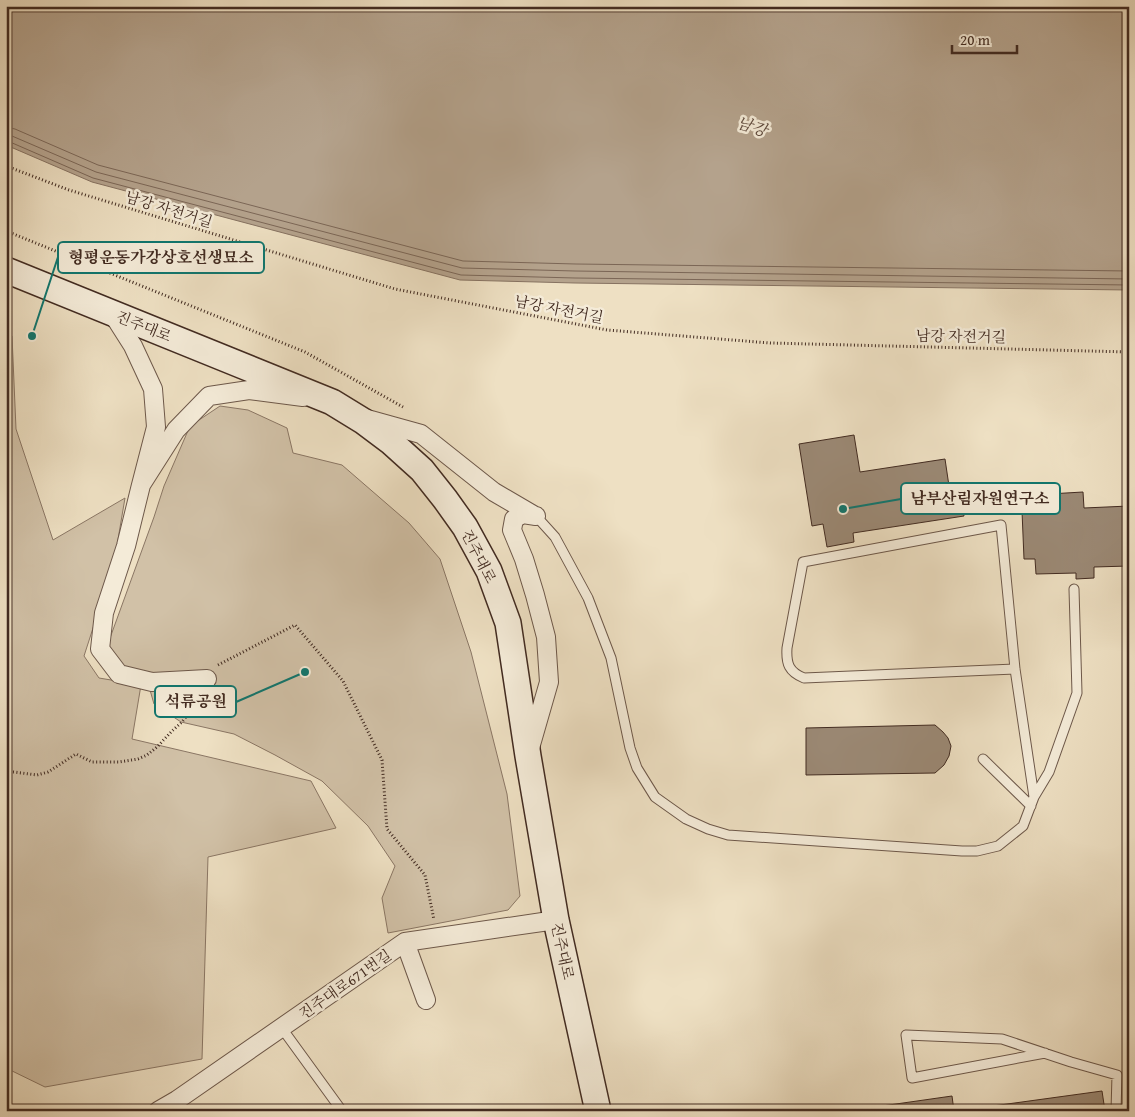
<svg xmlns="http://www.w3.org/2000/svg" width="1135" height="1117" font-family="'Gentium Book Plus','Noto Serif KR',serif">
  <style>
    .green { fill: #d1c1a7; stroke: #8a7664 }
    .water { fill: #b4a28c; stroke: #867261 }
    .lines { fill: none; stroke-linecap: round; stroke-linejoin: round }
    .shore { stroke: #7b6656; stroke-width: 1 }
    .building { fill: #9b8975; stroke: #422b21 }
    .lane-casing { stroke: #6d584a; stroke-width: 11 }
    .street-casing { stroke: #6d584a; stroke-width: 20 }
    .secondary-casing { stroke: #422b21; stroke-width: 28 }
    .path { stroke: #422b21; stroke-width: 3; stroke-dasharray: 1 2.5; stroke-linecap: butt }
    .lane { stroke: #f4ebd8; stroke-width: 9 }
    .street { stroke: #f4ebd8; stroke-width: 18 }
    .secondary { stroke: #f4ebd8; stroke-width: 25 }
    .labels { text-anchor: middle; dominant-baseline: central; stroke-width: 5; stroke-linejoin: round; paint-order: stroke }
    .street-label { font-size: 15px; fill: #422b21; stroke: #f4ebd8 }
    .water-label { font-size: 16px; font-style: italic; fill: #5e493c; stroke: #f4ebd8 }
    .leader { fill: none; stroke: #0f766e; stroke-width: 2 }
    .callout-dot { fill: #0f766e; stroke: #f4ebd8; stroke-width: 2 }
    .callout { fill: #f4ebd8; stroke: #0f766e; stroke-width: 2 }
    .callout-label { font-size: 16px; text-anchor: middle; font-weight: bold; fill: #422b21 }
  </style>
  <rect width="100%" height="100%" fill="#eee0c3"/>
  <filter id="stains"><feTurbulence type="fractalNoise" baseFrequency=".004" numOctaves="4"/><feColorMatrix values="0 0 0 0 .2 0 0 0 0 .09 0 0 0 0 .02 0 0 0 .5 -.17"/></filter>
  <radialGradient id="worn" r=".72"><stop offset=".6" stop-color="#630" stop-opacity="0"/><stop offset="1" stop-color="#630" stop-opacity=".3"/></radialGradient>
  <path class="green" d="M6,333L12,336L16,429L53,540L125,498L114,563L84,656L99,678L141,685L132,739L311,781L336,828L208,857L202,1059L45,1087L6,1068Z
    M220,406L248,410L287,428L293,453L342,465L409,523L440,559L471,652L507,794L520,896L508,910L388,933L382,898L395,866L368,826L322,781L275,755L234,734L181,722L154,704L146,676L121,668L106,649L154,517L164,486L190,426Z"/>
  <path class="water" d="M6,6H1129V290L575,283L460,280L92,182L6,145Z"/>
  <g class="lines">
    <path class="shore" d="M6,127L15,129L98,165L463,261L576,264L1129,271
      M6,135L12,136L96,172L462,268L575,271L1129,279
      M6,141L10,142L93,178L461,275L575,278L1129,285"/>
  </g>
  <path class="building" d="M854,435L860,472L945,459L949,486L959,484L964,516L853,533L854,542L827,547L823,524L812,526L799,444Z
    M1083,492L1084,508L1129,506V566L1094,567V578L1076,579V573L1036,574L1035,559H1024L1022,511H1033L1032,495Z
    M935,725L943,732L948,738L951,746L949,756L944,765L935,773L806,775V728Z
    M1102,1091L1105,1111H971V1109Z
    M952,1096L954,1111H847Z"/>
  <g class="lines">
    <g class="lane-casing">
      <path id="lane" d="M536,516L555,537L588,598L611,658L630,748L637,768L655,797L686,819L708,829L728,835L962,851H977L998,846L1023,826L1034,797L1015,669L1001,525L803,562L787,648C786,664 789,672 804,678L1015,669
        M983,759L1031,806
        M1034,797L1049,772L1077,693L1074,589
        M281,1027L342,1111
        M1045,1053L912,1078L906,1035L1002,1039L1071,1062L1117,1075L1116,1111"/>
    </g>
    <g class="street-casing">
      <path id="street" d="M112,313L133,346L153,389L156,427L141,485L176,430L209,396L249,390L303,397
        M367,419L421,434L494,492L535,516
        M141,485L126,546L104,613L100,649L119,674L152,682L207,679
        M530,748L549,682L546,637L535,595L524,559L512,530L514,519L523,514L536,516
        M405,942L426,1000
        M158,1111L177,1100L405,942L556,920"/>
    </g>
    <g class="secondary-casing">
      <path id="secondary" d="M6,270L332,402L363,421L391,442L422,470L445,499L465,527L489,571L508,623L528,756L556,920L598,1111"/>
    </g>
    <path class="path" d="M6,166L69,190L395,289L607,330L770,343L1129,352
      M6,231L305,352L403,407
      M218,665L295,625L343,681L382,760L387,829L425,875L434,920
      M6,771L37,775L48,772L76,754L92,762H119L138,759L147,755L157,747L172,731L182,722L188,714L195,699"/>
    <use href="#lane" class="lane"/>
    <use href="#street" class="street"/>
    <use href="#secondary" class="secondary"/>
  </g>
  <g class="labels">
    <g class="street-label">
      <text transform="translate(169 209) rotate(17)">남강 자전거길</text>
      <text transform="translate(559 309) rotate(11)">남강 자전거길</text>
      <text transform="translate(144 326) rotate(22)">진주대로</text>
      <text transform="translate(961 336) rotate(1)">남강 자전거길</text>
      <text transform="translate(479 556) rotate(63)">진주대로</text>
      <text transform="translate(563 951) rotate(78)">진주대로</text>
      <text transform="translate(345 984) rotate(-35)">진주대로671번길</text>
    </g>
    <g class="water-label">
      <text transform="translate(752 126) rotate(18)">남강</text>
    </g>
  </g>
  <path class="leader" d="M32 336L58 257M843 509L901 499M305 672L236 702"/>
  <g class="callout-dot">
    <circle cx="32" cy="336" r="5"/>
    <circle cx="843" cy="509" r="5"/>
    <circle cx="305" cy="672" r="5"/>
  </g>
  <g class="callout">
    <rect x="58" y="242" width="206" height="31" rx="5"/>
    <rect x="901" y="483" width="159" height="31" rx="5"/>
    <rect x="155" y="686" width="81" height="31" rx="5"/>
  </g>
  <g class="callout-label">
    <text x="161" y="263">형평운동가강상호선생묘소</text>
    <text x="980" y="504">남부산림자원연구소</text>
    <text x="196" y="707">석류공원</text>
  </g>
  <rect width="1135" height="1117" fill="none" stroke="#eee0c3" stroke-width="25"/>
  <rect x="8" y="8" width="1120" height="1102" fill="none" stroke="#422b21" stroke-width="2.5"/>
  <rect x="12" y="12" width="1110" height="1092" fill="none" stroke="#422b21"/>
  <path d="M952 45v8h65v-8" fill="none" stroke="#422b21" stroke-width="2.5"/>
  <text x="960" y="45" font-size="15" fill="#422b21" stroke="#f4ebd8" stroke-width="4" paint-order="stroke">20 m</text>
  <rect width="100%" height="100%" filter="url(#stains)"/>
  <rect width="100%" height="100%" fill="url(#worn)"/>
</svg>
